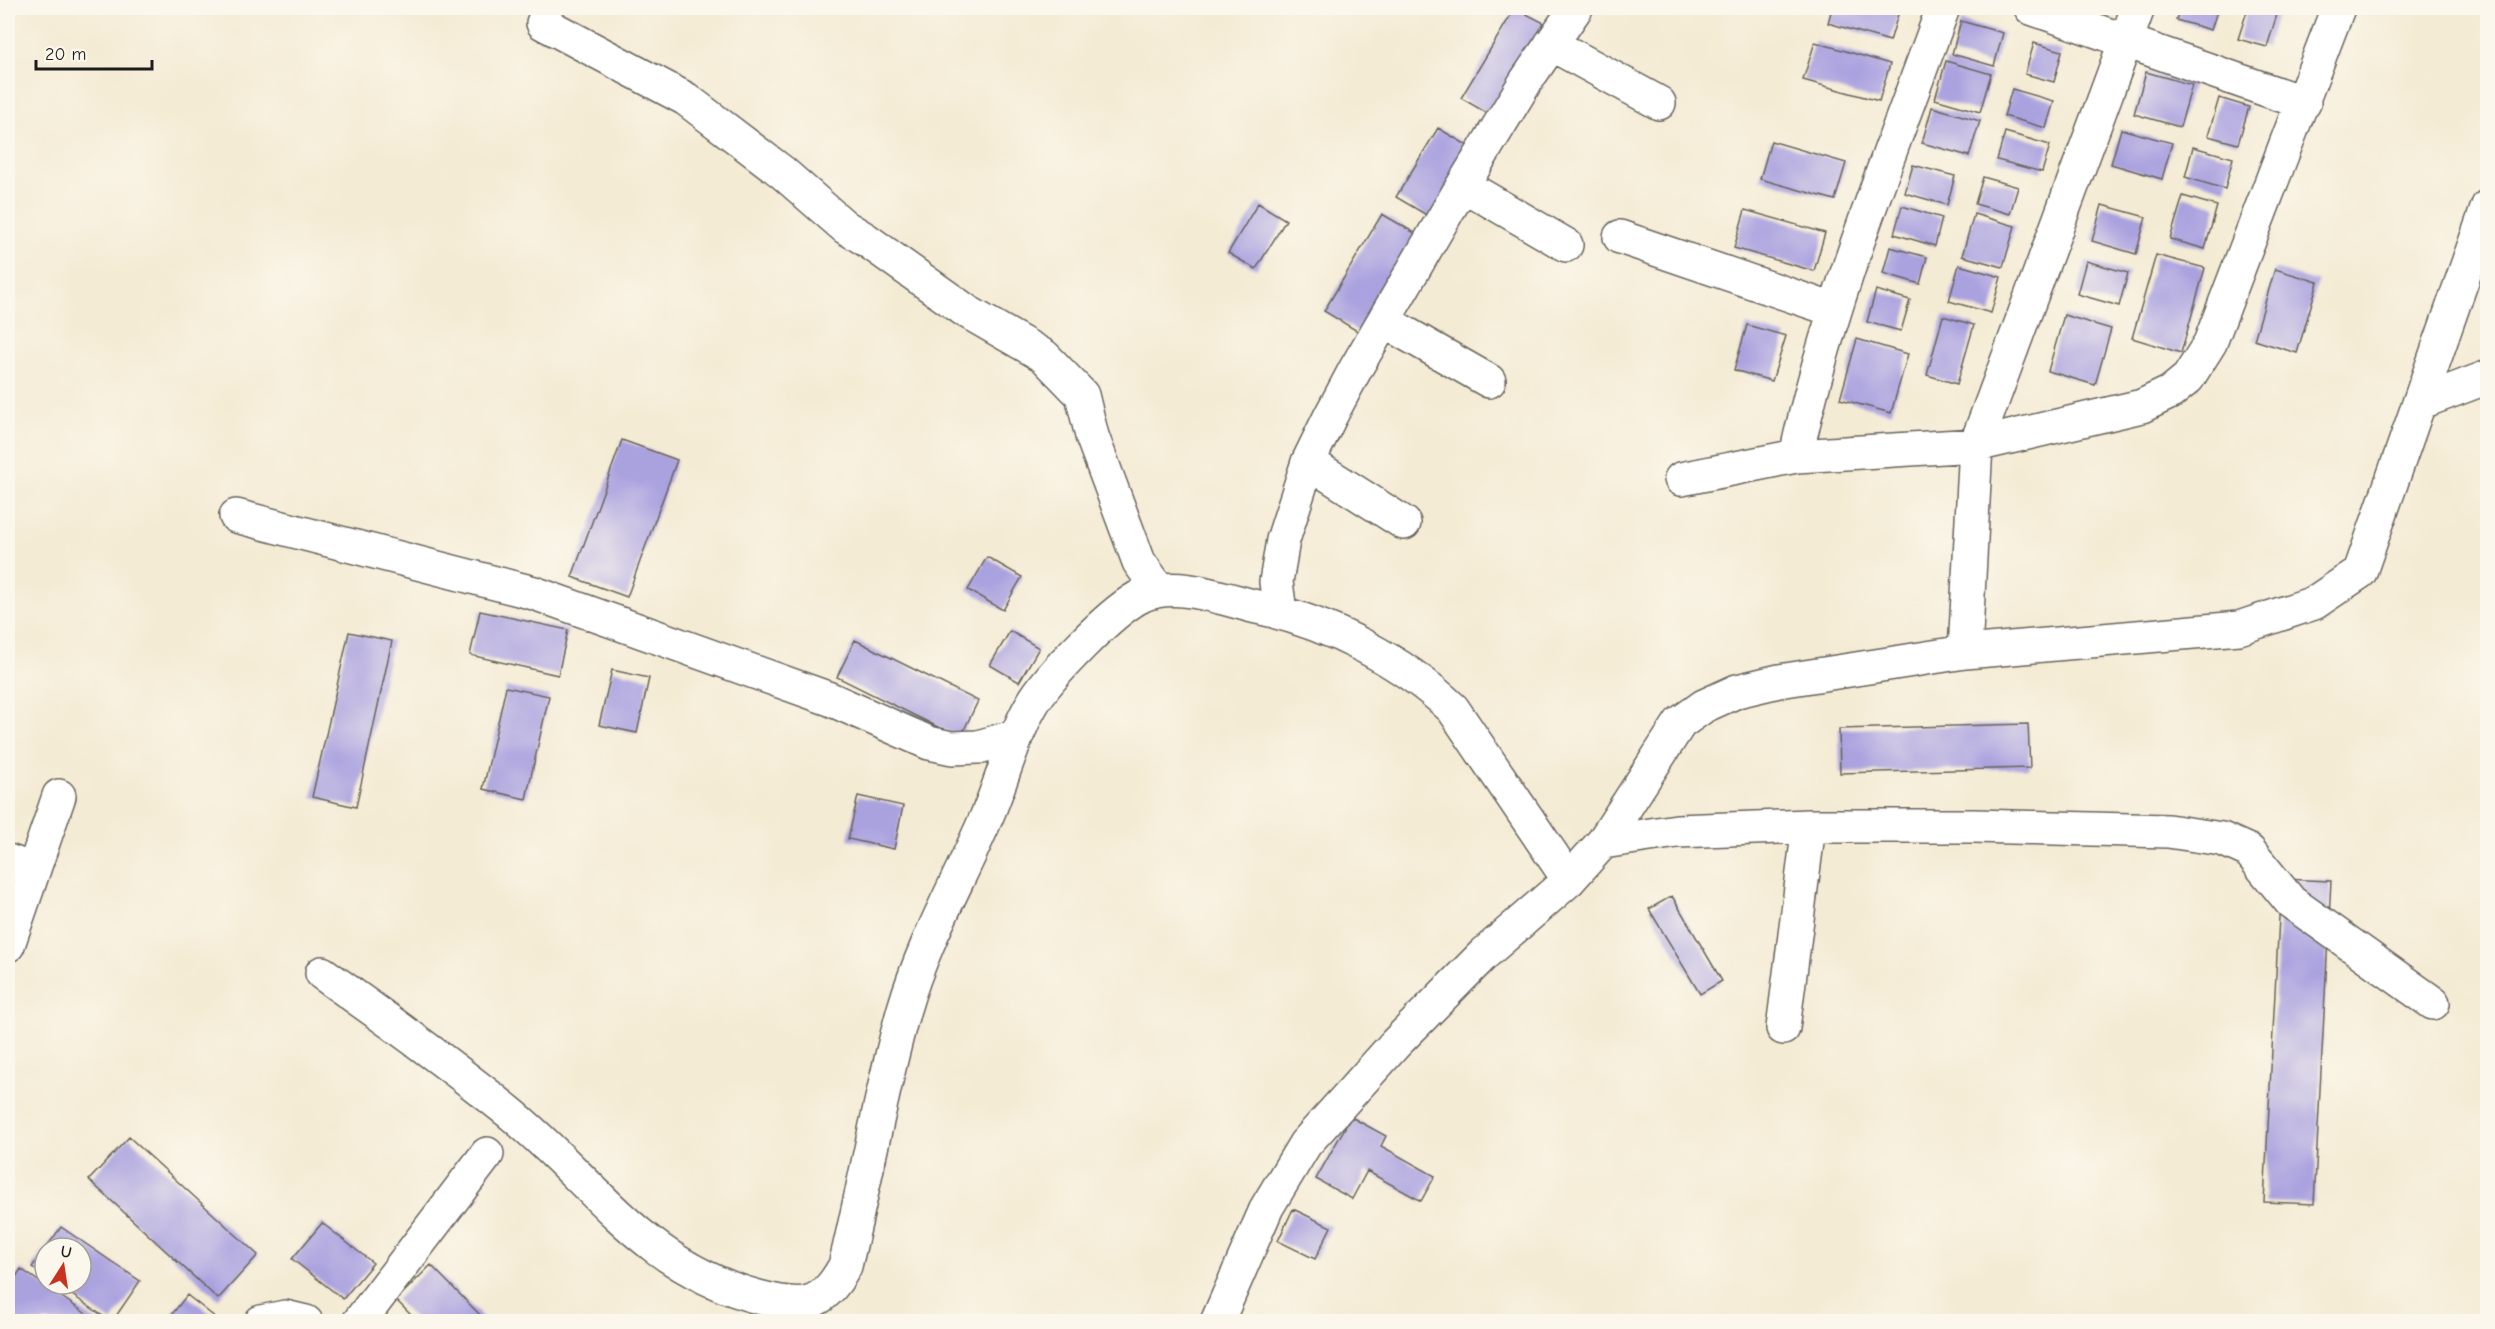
<svg xmlns="http://www.w3.org/2000/svg" width="2495" height="1329" font-family="'Comic Neue',sans-serif">
  <style>
    .building { fill: #aaa2df }
    .lines { fill: none; stroke-linecap: round; stroke-linejoin: round }
    .minor-casing { stroke: #68645c; stroke-width: 36 }
    .minor { stroke: #fff; stroke-width: 33 }
  </style>
  <rect width="100%" height="100%" fill="#fbf7ec"/>
  <filter id="ink" filterUnits="userSpaceOnUse"><feTurbulence type="fractalNoise" baseFrequency=".0167" numOctaves="2"/><feDisplacementMap in="SourceGraphic" scale="12" xChannelSelector="R" yChannelSelector="G"/><feConvolveMatrix kernelMatrix="1 2 1 2 8 2 1 2 1" color-interpolation-filters="sRGB"/></filter>
  <filter id="wash" filterUnits="userSpaceOnUse"><feTurbulence type="fractalNoise" baseFrequency=".008" numOctaves="4" result="noise"/><feDisplacementMap in="SourceGraphic" scale="24" xChannelSelector="R" yChannelSelector="G"/><feGaussianBlur stdDeviation="1.35" result="paint"/><feColorMatrix in="noise" values="0 0 0 0 0 0 0 0 0 0 0 0 0 0 0 0 0 1.4 0 .05"/><feComposite in="paint" operator="in"/></filter>
  <g filter="url(#wash)">
    <rect width="100%" height="100%" fill="#f4ebd4"/>
    <g id="blocks">
      <path class="building" d="M1515,8L1544,23L1490,115L1461,98Z
        M1832,8H1900L1890,41L1828,23Z
        M2180,8H2218L2211,30L2176,20Z
        M2248,8H2279L2267,47L2238,39Z
        M1961,21L2003,33L1994,66L1952,54Z
        M1815,42L1890,64L1879,101L1803,80Z
        M2034,43L2062,51L2054,82L2025,74Z
        M1946,61L1991,74L1980,112L1935,99Z
        M2146,72L2192,85L2180,127L2134,114Z
        M2012,89L2054,101L2046,128L2004,116Z
        M2219,98L2249,107L2238,144L2208,136Z
        M1932,107L1980,121L1969,156L1922,143Z
        M1438,128L1477,151L1435,220L1396,197Z
        M2121,129L2172,143L2162,179L2111,164Z
        M2005,132L2050,145L2042,172L1997,160Z
        M1771,141L1846,163L1835,200L1760,179Z
        M2193,147L2233,158L2225,189L2185,177Z
        M1913,165L1955,176L1947,205L1905,193Z
        M1983,177L2018,187L2010,214L1975,204Z
        M2183,196L2217,206L2205,249L2170,239Z
        M1258,203L1286,220L1256,269L1228,253Z
        M2102,205L2146,217L2136,254L2092,241Z
        M1902,206L1942,218L1935,246L1894,234Z
        M1745,210L1825,233L1814,271L1734,248Z
        M1382,214L1420,236L1362,334L1324,311Z
        M1974,214L2015,226L2003,267L1962,256Z
        M1890,247L1927,257L1920,284L1883,273Z
        M2156,255L2205,268L2181,353L2132,338Z
        M2086,261L2128,273L2119,306L2077,294Z
        M1959,265L2001,277L1991,313L1949,301Z
        M2275,269L2318,282L2297,353L2254,340Z
        M1876,290L1910,300L1901,331L1867,322Z
        M2064,315L2111,329L2095,385L2048,371Z
        M1943,316L1974,325L1957,384L1927,375Z
        M1747,325L1786,336L1772,381L1734,370Z
        M1857,339L1908,354L1891,413L1840,399Z
        M622,440L677,460L627,597L572,577Z
        M987,557L1022,577L1003,610L968,590Z
        M480,611L568,630L558,675L470,655Z
        M1010,631L1039,648L1019,682L990,665Z
        M349,632L392,641L356,807L312,797Z
        M855,640L978,701L960,738L837,677Z
        M612,670L649,678L637,733L599,725Z
        M506,687L549,696L526,799L483,789Z
        M2028,724L2030,768L1840,773L1839,729Z
        M858,796L903,806L894,849L848,839Z
        M2281,879L2331,881L2314,1204L2264,1202Z
        M1672,896L1722,981L1700,994L1649,909Z
        M1351,1117L1386,1136L1381,1146L1435,1176L1421,1201L1367,1171L1352,1199L1316,1179Z
        M129,1137L258,1255L218,1299L89,1180Z
        M1293,1209L1331,1227L1315,1259L1278,1241Z
        M322,1223L373,1263L343,1299L292,1259Z
        M61,1227L140,1281L112,1322L56,1284H81V1248H46Z
        M45,1249V1276L32,1267Z
        M431,1265L487,1322H418L396,1300Z
        M21,1269L98,1322H13L8,1318V1289Z
        M187,1295L221,1322H166Z"/>
    </g>
  </g>
  <g filter="url(#ink)">
    <use href="#blocks" fill-opacity="0" stroke="#68645c" stroke-width="1.5"/>
    <g class="lines">
      <g class="minor-casing">
        <path id="minor" d="M2031,8L2304,103
          M543,23L686,99L782,172L845,227L865,239L966,311L1044,356L1082,395L1092,436L1139,562L1155,584L1153,592
          M1551,44L1659,103
          M1463,185L1566,245
          M1620,237L1834,310
          M1384,321L1489,381
          M2419,403L2488,377
          M1796,456L1976,445L2142,406L2171,392L2188,378L2210,343L2338,8
          M1308,462L1404,523
          M1681,479L1796,456C1829,302 1890,155 1943,8
          M236,516L534,593L830,699L929,743L952,748L978,747L1017,736
          M1280,612L1276,582L1283,540L1308,462L1330,417L1356,368L1457,195L1526,81L1576,8
          M1965,652L2239,628L2314,603L2360,572L2488,206
          M1603,842L1677,831L1809,826H1974L2168,831L2222,839L2249,851L2291,902L2433,1003
          M8,861L33,870
          M8,945L59,796
          M322,973C385,1018 448,1063 509,1112C595,1182 642,1266 758,1297C803,1309 822,1308 845,1266C866,1181 880,1094 904,1009C923,943 959,881 986,818C1002,782 1012,739 1031,706C1047,677 1114,608 1143,595C1179,580 1225,600 1261,608C1329,623 1403,661 1453,709L1569,880
          M1783,1028L1809,826
          M261,1322L285,1317L306,1322
          M359,1322L487,1154
          M1217,1322L1267,1207L1305,1144L1396,1043L1484,954L1569,880L1603,842L1680,723L1704,706L1737,691L1779,681L1965,652L1976,445L2138,8"/>
      </g>
      <use href="#minor" class="minor"/>
    </g>
  </g>
  <rect width="2495" height="1329" fill="none" stroke="#fbf7ec" stroke-width="30"/>
  <g transform="translate(63 1266) rotate(12)"><circle r="28" fill="#fbf7ec" stroke="#a29f99" stroke-width="1.5"/>
  <path d="M0-4.5L10 22L0 15L-10 22Z" fill="#c8321e"/>
  <text y="-9" font-size="16" font-weight="bold" text-anchor="middle" fill="#1c1c1c">U</text>
  </g>
  <path d="M36 60v9h116v-9" fill="none" stroke="#1c1c1c" stroke-width="3"/>
  <text x="45" y="60" font-size="18" fill="#1c1c1c" stroke="#fbf7ec" stroke-width="4.5" paint-order="stroke">20 m</text>
</svg>
